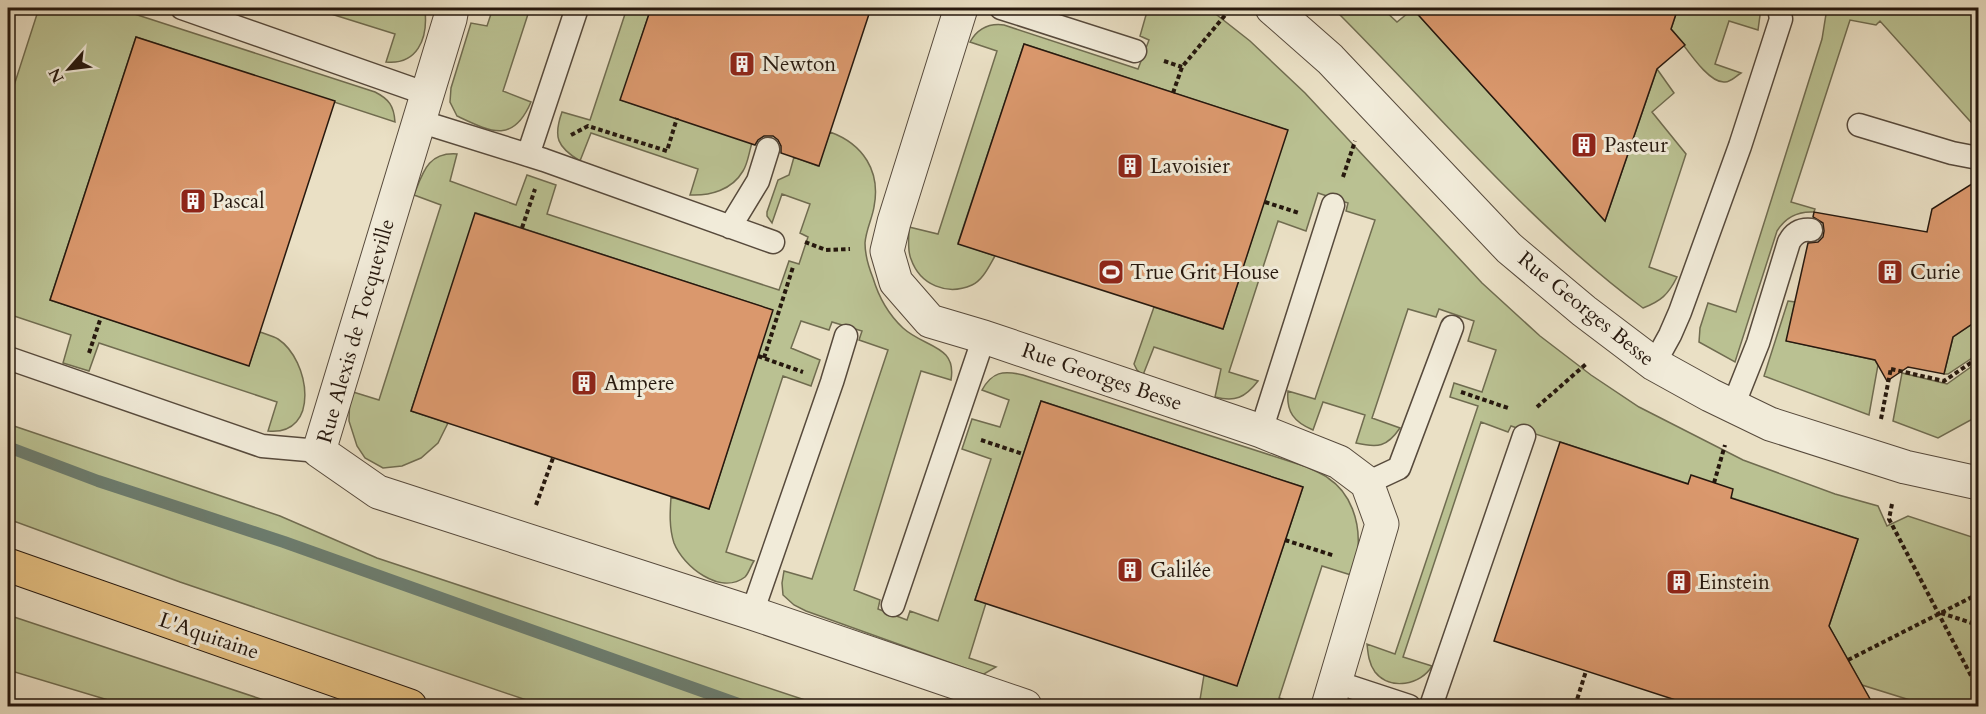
<svg xmlns="http://www.w3.org/2000/svg" width="1986" height="714" font-family="Cardo,serif">
  <style>
    .green { fill: #bac192; stroke: #706c50; stroke-width: 1.5 }
    .lines { fill: none; stroke-linecap: round; stroke-linejoin: round }
    .stream { stroke: #6c7c6e; stroke-width: 12 }
    .building { fill: #da986d; stroke: #26180e; stroke-width: 1.5 }
    .lane-casing { stroke: #574a3c; stroke-width: 25 }
    .street-casing { stroke: #574a3c; stroke-width: 35 }
    .highway-casing { stroke: #26180e; stroke-width: 35 }
    .path { stroke: #26180e; stroke-width: 4; stroke-dasharray: 4.5 3; stroke-linecap: butt }
    .lane { stroke: #f1ebd9; stroke-width: 22 }
    .street { stroke: #f1ebd9; stroke-width: 33 }
    .highway { stroke: #e5c082; stroke-width: 33 }
    .labels { text-anchor: middle; dominant-baseline: central; stroke-width: 6; stroke-linejoin: round; paint-order: stroke }
    .poi-label { font-size: 21px; fill: #26180e; stroke: #f1ebd9; text-anchor: start }
    .street-label { font-size: 21px; fill: #26180e; stroke: #f1ebd9 }
  </style>
  <rect width="100%" height="100%" fill="#eae0c5"/>
  <filter id="stains"><feTurbulence type="fractalNoise" baseFrequency=".00333" numOctaves="4"/><feColorMatrix values="0 0 0 0 .2 0 0 0 0 .09 0 0 0 0 .02 0 0 0 .5 -.17"/></filter>
  <radialGradient id="worn" r=".72"><stop offset=".6" stop-color="#630" stop-opacity="0"/><stop offset="1" stop-color="#630" stop-opacity=".3"/></radialGradient>
  <path class="green" d="M39,8H116L375,92C389,99 394,106 395,122L136,37L50,300L249,365L260,332C265,334 273,336 278,339C310,360 321,436 268,431L277,402L99,343L89,371L63,363L71,335L8,314V200L13,183L8,181V104Z
    M312,8H415L425,11C428,39 417,65 386,62L395,34Z
    M493,8H530L503,91L531,102C513,144 491,132 457,116L450,102L451,88L471,23L487,26Z
    M627,8H651L621,100L752,143C749,152 748,163 743,171C732,190 710,196 690,195L698,169L591,133L580,161C557,147 553,137 562,112L590,120Z
    M1148,8H1208L1250,41L1305,93L1482,283L1540,336L1591,375L1639,407L1743,460L1835,494L1878,506L1887,526L1908,516L1978,539V706H1929L1862,685L1829,626L1858,539L1511,426L1508,432L1481,422L1403,657L1432,666C1421,685 1390,691 1375,672C1369,664 1368,654 1367,644L1395,654L1478,406L1450,397L1454,383L1482,392L1496,350L1468,341L1474,321L1439,309L1436,317L1408,309L1372,418L1400,428C1387,447 1378,448 1356,443L1365,415L1323,402L1313,430C1294,422 1286,412 1288,391L1315,399L1375,220L1346,211L1348,203L1318,193L1306,231L1278,221L1229,372L1258,381C1245,398 1235,402 1215,397L1221,369L1154,347L1143,375L1137,370L1134,364L1154,307L1223,329L1287,130L1024,44L958,243L995,256C989,266 983,280 972,285C947,296 920,285 911,259C907,250 909,237 909,227L938,234L997,51L970,42C978,28 989,23 1004,25L1138,69L1149,40L1140,36Z
    M1333,8H1382L1397,22L1413,9L1605,221L1657,69L1674,93L1652,112L1686,154L1649,267L1677,277C1668,295 1661,301 1643,308C1527,222 1435,109 1333,8Z
    M1678,8H1761L1758,30L1729,21L1715,64L1741,73C1736,76 1731,82 1725,82C1707,84 1683,42 1671,29Z
    M1827,8H1978V130L1880,21L1876,25L1850,20L1791,202L1815,209L1814,212C1798,211 1785,218 1777,231L1735,362L1699,342L1700,328L1708,303L1736,312L1822,39Z
    M830,132C863,144 881,171 874,207C872,219 866,230 865,243C865,254 869,268 873,278C879,298 888,314 903,328C925,348 957,345 951,380L921,371L854,590L880,600L878,609L907,620L910,611L938,621L991,459L962,449L972,419L1000,427L1009,400L982,390C992,372 1003,370 1023,375L1307,467C1314,471 1322,473 1328,478C1351,493 1360,522 1358,548C1357,557 1353,567 1351,575L1322,566L1279,698L1305,706H1199L1204,675L1237,685L1303,487L1041,401L975,600L986,603L969,658L996,667L984,674L979,673L806,611L794,605L783,595L782,583L784,571L812,579L888,350L859,340L862,331L832,322L829,330L801,321L791,348L820,360L811,386L783,376L726,552L754,561C751,565 749,573 745,577C720,596 683,566 674,543C669,528 670,512 671,497L709,509L772,310L476,213L411,411L448,423L438,443L421,458L402,466L383,468L365,458L357,446L349,421L350,391L379,400L441,205L414,195C423,172 428,152 457,154L450,181L516,205L527,175L556,185L547,214L779,290L789,261L799,264L808,237L800,233L810,204L782,194L772,223L767,216V212L778,180L789,175L794,157L818,166Z
    M1788,301L1795,302L1787,341L1875,360L1878,365L1869,415L1764,376Z
    M1978,320V354L1948,374H1944L1953,337Z
    M1978,362V416L1938,438L1893,421L1902,373L1947,384Z
    M8,424L280,516L377,558L823,706H544L180,582L8,519Z
    M8,615L282,706H128L8,670Z"/>
  <g class="lines">
    <path class="stream" d="M8,447L98,481L284,542L744,706"/>
  </g>
  <path class="building" d="M651,8H871L819,166L781,153V146L778,140L773,136H764L758,140L755,145L620,100Z
    M1412,8H1678L1671,29L1685,45L1657,69L1605,221Z
    M136,37L335,101L249,366L50,300Z
    M1024,44L1288,130L1223,329L958,244Z
    M1978,180V320L1953,337L1944,374L1908,367L1887,381L1875,360L1786,341L1808,243L1818,242L1823,237L1824,231L1823,223L1813,217L1814,212L1927,232L1932,209Z
    M475,213L773,310L709,509L411,411Z
    M1041,401L1303,487L1237,686L975,600Z
    M1560,442L1688,484L1691,475L1733,489L1731,498L1858,539L1829,626L1874,706H1694L1494,641Z"/>
  <g class="lines">
    <g class="lane-casing">
      <path id="lane" d="M182,8L427,94
        M1001,8L1135,51
        M419,121L544,160L773,242
        M1859,125L1952,153L1978,158
        M528,155L577,8
        M730,227L758,181L768,149
        M8,358L262,446L319,451
        M1654,364L1670,335L1680,312L1740,146L1781,19L1779,8
        M1733,406L1758,343L1789,242C1794,233 1801,229 1811,230
        M1261,431L1333,205
        M1367,483L1399,468L1452,327
        M893,605L984,337
        M752,613L832,382L846,336
        M1336,682L1409,706
        M1431,706L1524,436"/>
    </g>
    <g class="street-casing">
      <path id="street" d="M452,8L450,19L319,451L378,492L752,613L1025,706
        M961,8L894,222L887,251L896,282L930,321L984,337L1261,431L1339,462L1367,483L1382,524L1328,706
        M1272,8L1330,59L1509,248L1584,311L1654,364L1710,395L1770,424L1905,467L1978,483"/>
    </g>
    <g class="highway-casing">
      <path id="highway" d="M8,565L410,706"/>
    </g>
    <path class="path" d="M1164,61L1182,67
      M1173,93L1182,67L1226,14
      M571,135L588,126L667,151L677,118
      M1343,177L1355,141
      M1265,202L1299,213
      M522,228L535,189
      M805,242L826,250L850,249
      M89,353L101,317
      M758,356L803,372
      M764,358L793,267
      M1891,369L1944,381L1978,358
      M1461,392L1508,408
      M1537,407L1586,364
      M1881,419L1891,368
      M981,440L1023,454
      M1714,483L1725,445
      M1892,504L1889,519L1978,689
      M536,505L553,458
      M1285,540L1335,556
      M1941,613L1978,625
      M1848,660L1978,594
      M1575,706L1586,671"/>
    <use href="#lane" class="lane"/>
    <use href="#street" class="street"/>
    <use href="#highway" class="highway"/>
  </g>
  <defs>
    <g id="building-square" transform="scale(1.35)"><rect x="-9" y="-9" width="18" height="18" rx="4" fill="#8f2418" stroke="#f1ebd9"/><path d="M-4-6H4V6H1V3H-1V6H-4ZM-2.5-4.3h1.7v1.8h-1.7ZM.8-4.3h1.7v1.8H.8ZM-2.5-1h1.7V.8h-1.7ZM.8-1h1.7V.8H.8Z" fill="#fff"/></g>
    <g id="stadium-square" transform="scale(1.35)"><rect x="-9" y="-9" width="18" height="18" rx="4" fill="#8f2418" stroke="#f1ebd9"/><path d="M0-5a6.5 5 0 1 0 0 10a6.5 5 0 1 0 0-10ZM-3.5-1.8h7v3.6h-7Z" fill="#fff"/></g>
  </defs>
  <g fill-rule="evenodd">
    <use href="#building-square" x="742" y="64"/>
    <use href="#building-square" x="1584" y="145"/>
    <use href="#building-square" x="1130" y="166"/>
    <use href="#building-square" x="193" y="201"/>
    <use href="#stadium-square" x="1111" y="272"/>
    <use href="#building-square" x="1890" y="272"/>
    <use href="#building-square" x="584" y="383"/>
    <use href="#building-square" x="1130" y="570"/>
    <use href="#building-square" x="1679" y="582"/>
  </g>
  <g class="labels">
    <g class="poi-label">
      <text x="762" y="64">Newton</text>
      <text x="1604" y="145">Pasteur</text>
      <text x="1150" y="166">Lavoisier</text>
      <text x="212" y="201">Pascal</text>
      <text x="1130" y="272">True Grit House</text>
      <text x="1910" y="272">Curie</text>
      <text x="604" y="383">Ampere</text>
      <text x="1150" y="570">Galilée</text>
      <text x="1698" y="582">Einstein</text>
    </g>
    <g class="street-label">
      <text transform="translate(1586 309) rotate(39)">Rue Georges Besse</text>
      <text transform="translate(356 331) rotate(-74)">Rue Alexis de Tocqueville</text>
      <text transform="translate(1102 377) rotate(19)">Rue Georges Besse</text>
      <text transform="translate(209 636) rotate(19)">L'Aquitaine</text>
    </g>
  </g>
  <rect width="1986" height="714" fill="none" stroke="#eae0c5" stroke-width="30"/>
  <rect x="9" y="9" width="1968" height="696" fill="none" stroke="#26180e" stroke-width="3"/>
  <rect x="15" y="15" width="1956" height="684" fill="none" stroke="#26180e" stroke-width="1.5"/>
  <g transform="translate(69 69) rotate(242)" stroke="#f1ebd9" stroke-width="4.5" paint-order="stroke">
  <path d="M0-4.5L10 22L0 15L-10 22Z" fill="#26180e"/>
  <text y="-9" font-size="16" font-weight="bold" text-anchor="middle" fill="#26180e">N</text>
  </g>
  <rect width="100%" height="100%" filter="url(#stains)"/>
  <rect width="100%" height="100%" fill="url(#worn)"/>
</svg>
